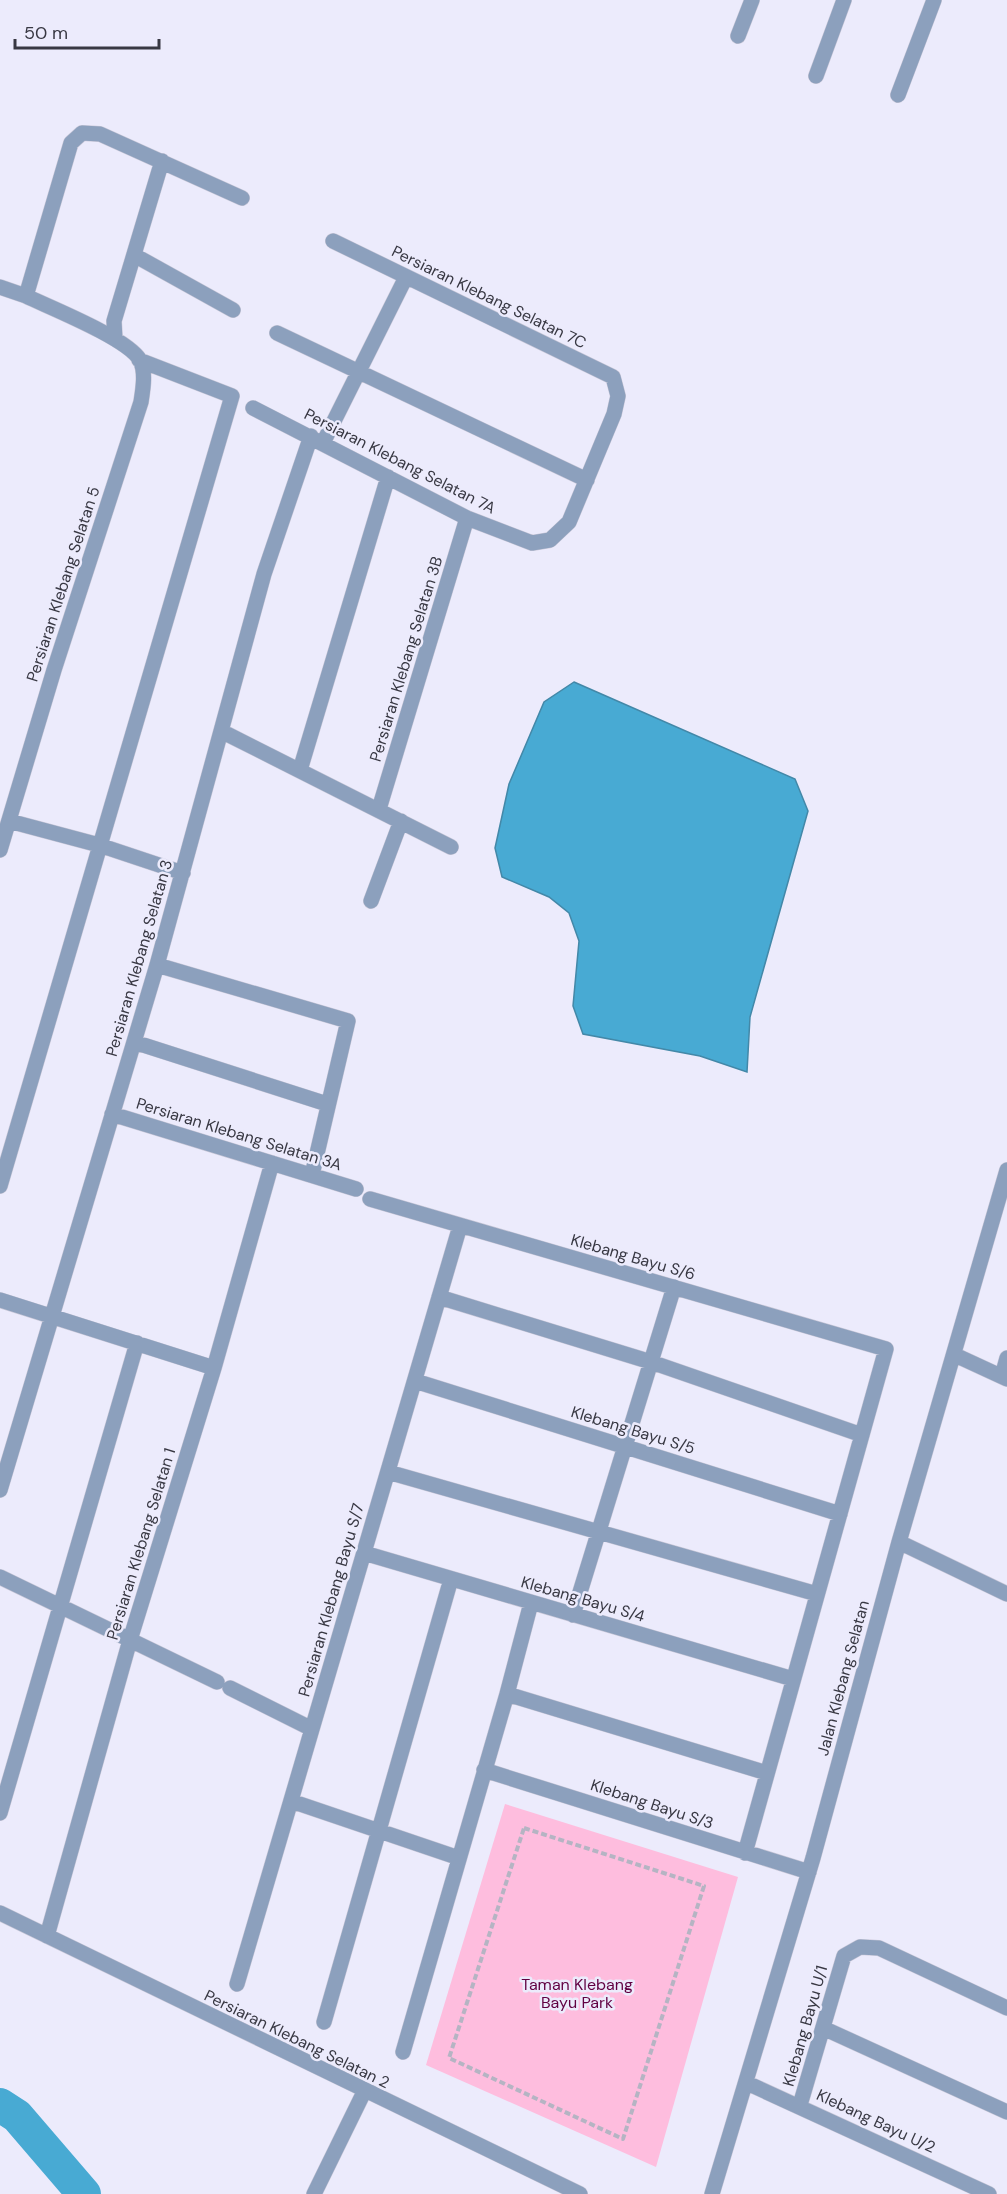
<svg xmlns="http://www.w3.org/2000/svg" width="1007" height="2194" font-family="'DM Sans',sans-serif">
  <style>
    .green { fill: #febdde }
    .water { fill: #48aad3; stroke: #4388a8; stroke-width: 1.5 }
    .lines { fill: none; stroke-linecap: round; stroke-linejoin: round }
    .river { stroke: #48aad3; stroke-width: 34 }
    .minor-casing { stroke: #c8c7d7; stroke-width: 16 }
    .path { stroke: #b5b4c3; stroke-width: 4; stroke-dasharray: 6 3; stroke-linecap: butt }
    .minor { stroke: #8ca0bd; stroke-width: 15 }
    .labels { text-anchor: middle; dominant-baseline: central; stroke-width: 5; stroke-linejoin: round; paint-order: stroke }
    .street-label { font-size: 16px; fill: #383843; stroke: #ecebfc }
    .park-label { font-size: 16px; fill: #610042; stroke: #ecebfc }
  </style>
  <rect width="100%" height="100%" fill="#ecebfc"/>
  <path class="green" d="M505,1804L738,1877L656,2167L426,2065Z"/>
  <path class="water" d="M574,682L795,779L808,811L750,1017L747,1072L700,1056L583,1034L573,1006L579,941L569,913L549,897L502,877L495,848L509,784L544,702Z"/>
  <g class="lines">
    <path class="river" d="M0,2105L17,2116L84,2194"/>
    <g class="minor-casing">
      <path id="minor" d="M738,36L752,0
        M816,76L844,0
        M898,95L934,0
        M134,255L233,310
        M0,287L26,296
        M277,333L587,480
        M115,339L114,321L162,161
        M253,408L467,518L532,543L550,540L569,522L614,414L618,396L613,377L333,241
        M323,443L406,277
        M221,731L451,847
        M300,770L388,477
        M379,809L467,518
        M9,821L99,845L183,873
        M0,850L54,670L141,402C143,389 146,372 140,360C127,338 51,308 26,296L71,143L82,133L100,134L242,198
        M371,901L401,821
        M157,965L348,1021L312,1175
        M134,1042L327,1104
        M112,1114L356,1189
        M0,1186L232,396L139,360
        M370,1199L886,1349L745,1853
        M439,1297L651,1362L862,1435
        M0,1300L214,1368
        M955,1355L1007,1379
        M1002,1376L1007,1358
        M415,1381L840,1514
        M388,1472L817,1594
        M0,1490L157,965L264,574L311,436
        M899,1542L1007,1594
        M364,1553L793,1679
        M0,1577L217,1682
        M573,1615L674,1287
        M230,1688L312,1729
        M507,1694L767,1773
        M484,1770L809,1872
        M291,1801L459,1858
        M0,1813L137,1343
        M0,1913L580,2194
        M47,1936L130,1640L214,1368L272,1163
        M237,1984L460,1226
        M324,2022L451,1579
        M823,2028L1007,2112
        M403,2052L507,1694L531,1603
        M747,2083L989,2194
        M800,2105L844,1956L860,1947L879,1948L1007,2008
        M314,2194L364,2092
        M712,2194L813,1858L899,1542L1007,1170"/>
    </g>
    <path class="path" d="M524,1828L704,1886L623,2139L449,2058Z"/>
    <use href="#minor" class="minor"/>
  </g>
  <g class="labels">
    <g class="street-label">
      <text transform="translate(489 297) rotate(26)">Persiaran Klebang Selatan 7C</text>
      <text transform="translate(400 461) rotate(27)">Persiaran Klebang Selatan 7A</text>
      <text transform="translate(63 584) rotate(-72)">Persiaran Klebang Selatan 5</text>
      <text transform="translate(406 659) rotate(-73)">Persiaran Klebang Selatan 3B</text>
      <text transform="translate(139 958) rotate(-74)">Persiaran Klebang Selatan 3</text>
      <text transform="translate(239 1134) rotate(17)">Persiaran Klebang Selatan 3A</text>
      <text transform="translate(633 1257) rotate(16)">Klebang Bayu S/6</text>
      <text transform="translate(633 1430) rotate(17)">Klebang Bayu S/5</text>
      <text transform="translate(141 1544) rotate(-73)">Persiaran Klebang Selatan 1</text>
      <text transform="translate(583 1599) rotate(16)">Klebang Bayu S/4</text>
      <text transform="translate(331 1600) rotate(-74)">Persiaran Klebang Bayu S/7</text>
      <text transform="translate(843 1678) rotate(-75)">Jalan Klebang Selatan</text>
      <text transform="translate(652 1804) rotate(18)">Klebang Bayu S/3</text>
      <text transform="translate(805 2026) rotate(-74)">Klebang Bayu U/1</text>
      <text transform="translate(297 2039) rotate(26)">Persiaran Klebang Selatan 2</text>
      <text transform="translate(876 2121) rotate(25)">Klebang Bayu U/2</text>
    </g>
    <g class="park-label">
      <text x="577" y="1984">Taman Klebang<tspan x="577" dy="18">Bayu Park</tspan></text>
    </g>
  </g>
  <path d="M15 39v9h144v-9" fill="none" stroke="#383843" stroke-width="3"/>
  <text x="24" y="39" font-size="18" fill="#383843" stroke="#ecebfc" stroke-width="4.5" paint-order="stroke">50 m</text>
</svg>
